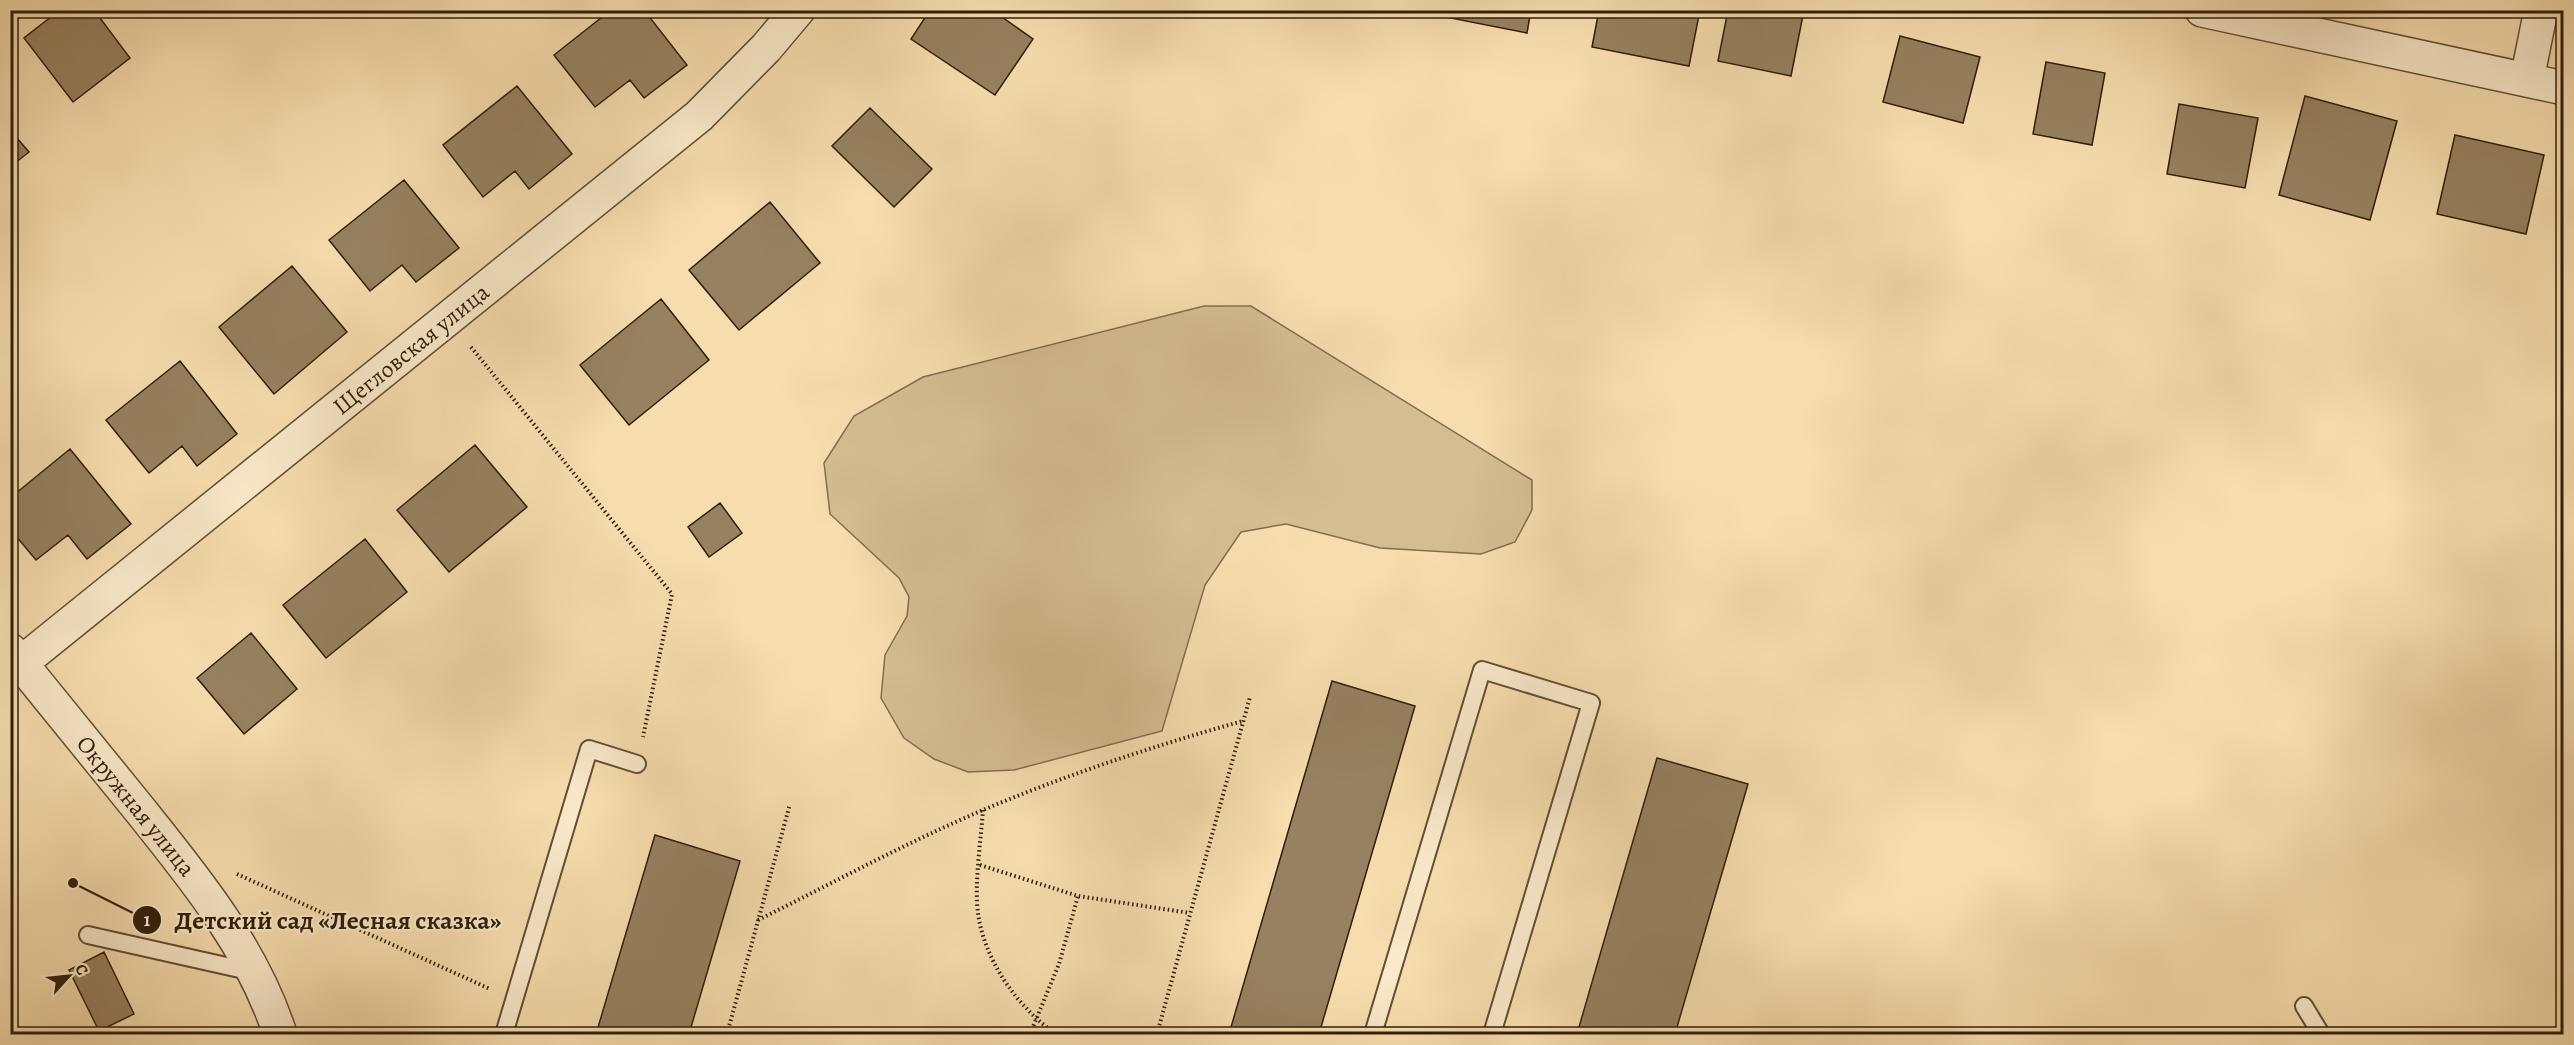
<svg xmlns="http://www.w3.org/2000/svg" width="2574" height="1045" font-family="Alegreya,serif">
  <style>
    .green { fill: #d5bd92; stroke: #826e4f; stroke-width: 1.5 }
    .building { fill: #978160; stroke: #301e0c; stroke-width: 1.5 }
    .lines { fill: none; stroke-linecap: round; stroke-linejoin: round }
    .lane-casing { stroke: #624e34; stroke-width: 20 }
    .street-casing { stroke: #624e34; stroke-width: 36 }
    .path { stroke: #301e0c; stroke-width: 4; stroke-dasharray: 1.5 3; stroke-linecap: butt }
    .lane { stroke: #fae9ca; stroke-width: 16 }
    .street { stroke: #fae9ca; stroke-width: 33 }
    .labels { text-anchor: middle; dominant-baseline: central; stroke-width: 4.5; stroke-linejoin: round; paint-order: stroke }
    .street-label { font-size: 24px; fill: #301e0c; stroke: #fae9ca }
    .leader { fill: none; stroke: #301e0c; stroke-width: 2 }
    .callout-dot { fill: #301e0c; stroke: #fae9ca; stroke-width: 2 }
    .mark-label { font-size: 18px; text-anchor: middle; font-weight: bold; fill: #fff }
    .callout-label { font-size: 26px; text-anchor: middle; font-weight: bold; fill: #301e0c; stroke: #fae9ca; stroke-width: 4.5; stroke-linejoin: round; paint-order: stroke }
  </style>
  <rect width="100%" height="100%" fill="#f7ddae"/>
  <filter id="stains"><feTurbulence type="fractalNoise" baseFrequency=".00333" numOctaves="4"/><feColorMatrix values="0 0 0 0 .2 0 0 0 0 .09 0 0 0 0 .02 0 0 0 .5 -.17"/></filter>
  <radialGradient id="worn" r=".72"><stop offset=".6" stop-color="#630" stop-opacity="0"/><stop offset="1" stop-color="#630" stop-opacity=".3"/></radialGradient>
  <path class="green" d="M1204,306H1251L1532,480V510L1515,542L1481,554L1380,548L1286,524L1241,532L1205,585L1162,731L1014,770L968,772L934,759L904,738L881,698L885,655L907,616L909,597L899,578L830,514L824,463L854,416L923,377Z"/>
  <path class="building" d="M60,10H94L130,58L73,102L24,38Z
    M611,10H644L687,65L644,98L630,80L595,107L554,55Z
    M930,10H992L1033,39L995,95L911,39Z
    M1430,10H1531L1527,33L1430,14Z
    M1599,10H1700L1689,66L1592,47Z
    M1728,10H1804L1791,76L1718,61Z
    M1900,36L1980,57L1963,123L1883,102Z
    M2046,62L2105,73L2092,145L2033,134Z
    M517,86L572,154L529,189L515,171L483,197L443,145Z
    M2305,96L2397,121L2370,220L2279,195Z
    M2179,104L2258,118L2245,188L2167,174Z
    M870,108L932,169L894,207L832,146Z
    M10,130L29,152L10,167Z
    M2455,135L2544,155L2526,234L2437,214Z
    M404,180L459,248L416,282L402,265L370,291L329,240Z
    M770,202L820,263L739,330L689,270Z
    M292,266L347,332L274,394L219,327Z
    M661,299L709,360L629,425L580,365Z
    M180,361L237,434L197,466L182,446L149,473L106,420Z
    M475,445L527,507L449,572L397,510Z
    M70,449L131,524L87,559L68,535L36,560L10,529V498Z
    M720,503L742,533L709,557L688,527Z
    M365,539L407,592L326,658L283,605Z
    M251,633L297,689L244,734L197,678Z
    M1332,681L1415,706L1319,1034H1229Z
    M1657,758L1748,784L1675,1034H1577Z
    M655,835L740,861L689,1034H596Z
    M104,952L134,1014L99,1031L69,970Z"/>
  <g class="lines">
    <g class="lane-casing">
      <path id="lane" d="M88,935L253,972
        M2304,1006L2321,1034
        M504,1034L589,749L637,764
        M1373,1034L1482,670L1591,703L1492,1034"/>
    </g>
    <g class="street-casing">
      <path id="street" d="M2202,10L2564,88
        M2527,79L2541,10
        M10,650C52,701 94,753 136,805C193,876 252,947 280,1034
        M10,672L699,116L766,48L798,10"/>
    </g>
    <path class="path" d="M471,347L672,594L643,737
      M983,810C981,839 974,886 978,913C984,960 1018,1008 1056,1034
      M980,865L1078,896L1190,913
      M237,874L490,989
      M758,920C817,891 874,860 934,832C1029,787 1142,749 1243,721
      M727,1034L790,804
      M1030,1034L1059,964L1078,896
      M1157,1034L1250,697"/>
    <use href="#lane" class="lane"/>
    <use href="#street" class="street"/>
  </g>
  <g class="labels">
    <g class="street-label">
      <text transform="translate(411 349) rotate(-39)">Щегловская улица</text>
      <text transform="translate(136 806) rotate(51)">Окружная улица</text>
    </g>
  </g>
  <path class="leader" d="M73 883L147 920"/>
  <g class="callout-dot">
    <circle cx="73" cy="883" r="6"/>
    <circle cx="147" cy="920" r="15"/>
  </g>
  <g class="mark-label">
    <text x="147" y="926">1</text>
  </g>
  <g class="callout-label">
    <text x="338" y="929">Детский сад «Лесная сказка»</text>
  </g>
  <rect width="2574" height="1045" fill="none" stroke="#f7ddae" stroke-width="36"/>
  <rect x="12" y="12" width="2550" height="1021" fill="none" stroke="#301e0c" stroke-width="3"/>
  <rect x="18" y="18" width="2538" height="1009" fill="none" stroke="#301e0c" stroke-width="1.5"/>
  <g transform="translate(69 976) rotate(63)" stroke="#fae9ca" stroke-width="4.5" paint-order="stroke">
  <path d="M0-4.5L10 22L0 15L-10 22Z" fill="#301e0c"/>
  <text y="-9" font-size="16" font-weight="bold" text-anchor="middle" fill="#301e0c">С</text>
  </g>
  <rect width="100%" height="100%" filter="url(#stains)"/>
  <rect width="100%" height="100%" fill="url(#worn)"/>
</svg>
